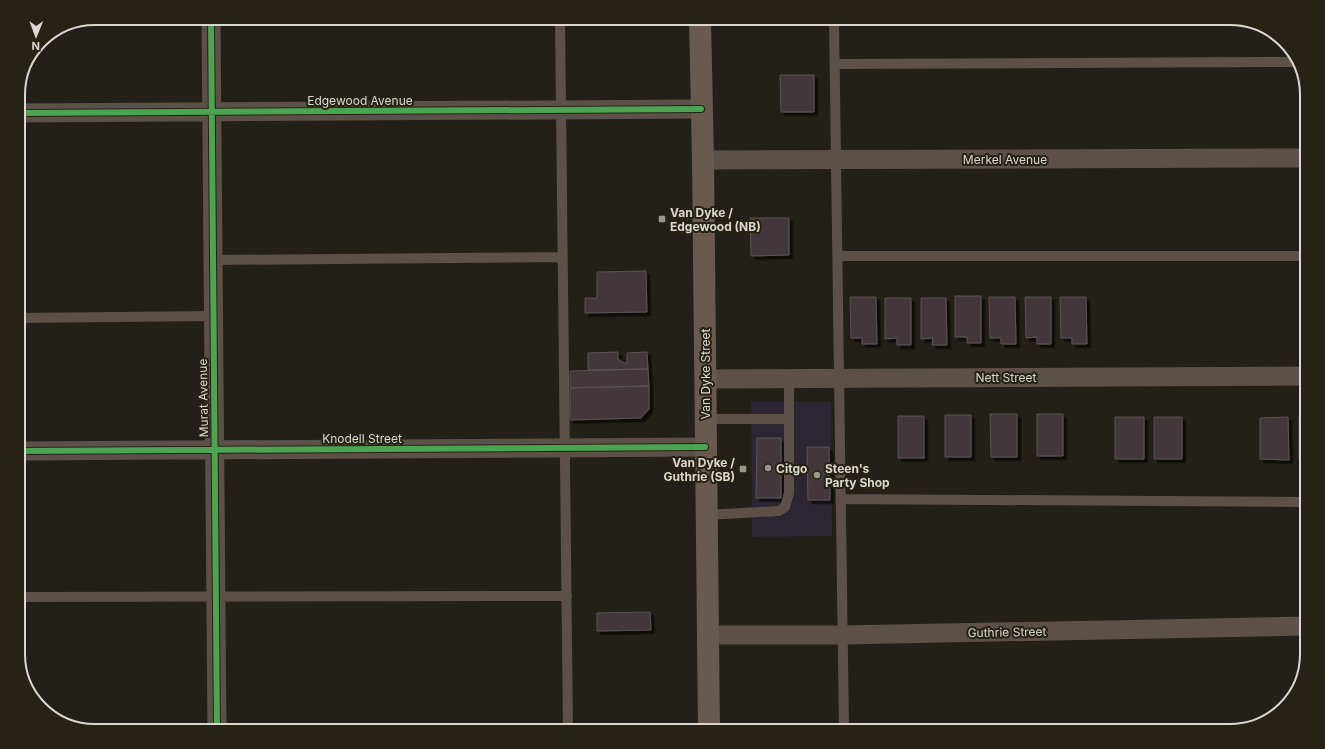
<svg xmlns="http://www.w3.org/2000/svg" width="1325" height="749" font-family="Inter,sans-serif">
  <style>
    .commercial { fill: #2c2632 }
    .building { fill: #42393b; stroke: #585452; filter: url(#shadow) }
    .lines { fill: none; stroke-linecap: round; stroke-linejoin: round }
    .service { stroke: #5c5149; stroke-width: 10 }
    .minor { stroke: #5c5149; stroke-width: 19 }
    .primary { stroke: #695a4e; stroke-width: 22 }
    .cycleway-casing { stroke: #262314; stroke-width: 8 }
    .cycleway { stroke: #4ca352; stroke-width: 6 }
    .poi-dot { fill: #9a988e; stroke: #262314; stroke-width: 1.5 }
    .labels { text-anchor: middle; dominant-baseline: central; stroke-width: 4; stroke-linejoin: round; paint-order: stroke }
    .street-label { font-size: 12px; fill: #dad8ce; stroke: #262314 }
    .poi-label { font-size: 12px; font-weight: bold; fill: #dad8ce; stroke: #262314; text-anchor: start }
    .rim { fill: none; stroke: #dad8ce; stroke-width: 2 }
  </style>
  <defs>
    <filter id="shadow"><feDropShadow dx="3.5" dy="3.5" stdDeviation="0" flood-color="#0009"/></filter>
  </defs>
  <rect width="100%" height="100%" fill="#222018"/>
  <path class="commercial" d="M751,402H831L832,536L752,537Z"/>
  <path class="building" d="M780,75H814V112H781Z
    M750,218H789V255L751,256Z
    M646,271L647,312L585,313V298H597V272Z
    M955,296H981V343H967V337H955Z
    M850,297H876L877,344H862V338H851Z
    M989,297H1015L1016,344H1001V338H990Z
    M1025,297H1051V344H1037V337L1026,338Z
    M1060,297H1086L1087,344H1072V338H1061Z
    M885,298H911V345H897V338L885,339Z
    M921,298H946L947,345H932L933,338L921,339Z
    M618,352V359L624,363H627V353L647,352L648,369L588,370V353Z
    M648,369L649,386L570,388V371Z
    M649,386V409L641,418L570,420V388Z
    M990,414H1017V457H991Z
    M1037,414H1063V456H1037Z
    M945,415H971V457H945Z
    M898,416H924V458H898Z
    M1115,417H1144V459H1115Z
    M1154,417H1182V459H1154Z
    M1288,417L1289,460L1260,459V418Z
    M1299,417H1307V458H1299Z
    M757,438H781V498H756Z
    M807,447H829L830,500H808Z
    M650,612L651,630L597,631V613Z"/>
  <g class="lines">
    <path class="service" d="M560,18L568,731
      M834,18L844,731
      M835,64L1298,62
      M838,256H1307
      M212,260L563,257
      M18,318L213,316
      M705,419H789
      M842,499L1307,502
      M706,515L779,511L785,507L789,493V378
      M18,597L567,596"/>
    <path class="minor" d="M211,18L217,731
      M18,113L701,109
      M703,160L1307,158
      M705,379L1307,376
      M18,451L705,447
      M707,635H843L1307,626"/>
    <path class="primary" d="M700,18L703,160L709,731"/>
    <g class="cycleway-casing">
      <path id="cycleway" d="M211,18L217,731
        M18,113L701,109
        M18,451L705,447"/>
    </g>
    <use href="#cycleway" class="cycleway"/>
  </g>
  <g class="poi-dot">
    <rect x="658" y="215" width="8" height="8" rx="2"/>
    <circle cx="768" cy="468" r="4"/>
    <rect x="739" y="465" width="8" height="8" rx="2"/>
    <circle cx="817" cy="475" r="4"/>
  </g>
  <g class="labels">
    <g class="street-label">
      <text x="360" y="100">Edgewood Avenue</text>
      <text x="1005" y="159">Merkel Avenue</text>
      <text transform="translate(705 374) rotate(-90)">Van Dyke Street</text>
      <text x="1006" y="377">Nett Street</text>
      <text transform="translate(203 398) rotate(-91)">Murat Avenue</text>
      <text x="362" y="438">Knodell Street</text>
      <text transform="translate(1007 632) rotate(-1)">Guthrie Street</text>
    </g>
    <g class="poi-label">
      <text x="670" y="212">Van Dyke /<tspan x="670" dy="14">Edgewood (NB)</tspan></text>
      <text x="735" y="462" text-anchor="end">Van Dyke /<tspan x="735" dy="14">Guthrie (SB)</tspan></text>
      <text x="776" y="468">Citgo</text>
      <text x="825" y="468">Steen's<tspan x="825" dy="14">Party Shop</tspan></text>
    </g>
  </g>
  <path d="M0 0H1325V749H0ZM95 25H1230A70 70 0 0 1 1300 95V654A70 70 0 0 1 1230 724H95A70 70 0 0 1 25 654V95A70 70 0 0 1 95 25Z" fill="#262314" fill-rule="evenodd"/>
  <path class="rim" d="M95 25H1230A70 70 0 0 1 1300 95V654A70 70 0 0 1 1230 724H95A70 70 0 0 1 25 654V95A70 70 0 0 1 95 25Z"/>
  <g transform="translate(36 36) rotate(181)" stroke="#262314" stroke-width="3" paint-order="stroke">
  <path d="M0-3L7 15L0 10L-7 15Z" fill="#dad8ce"/>
  <text y="-6" font-size="11" font-weight="bold" text-anchor="middle" fill="#dad8ce">N</text>
  </g>
</svg>
